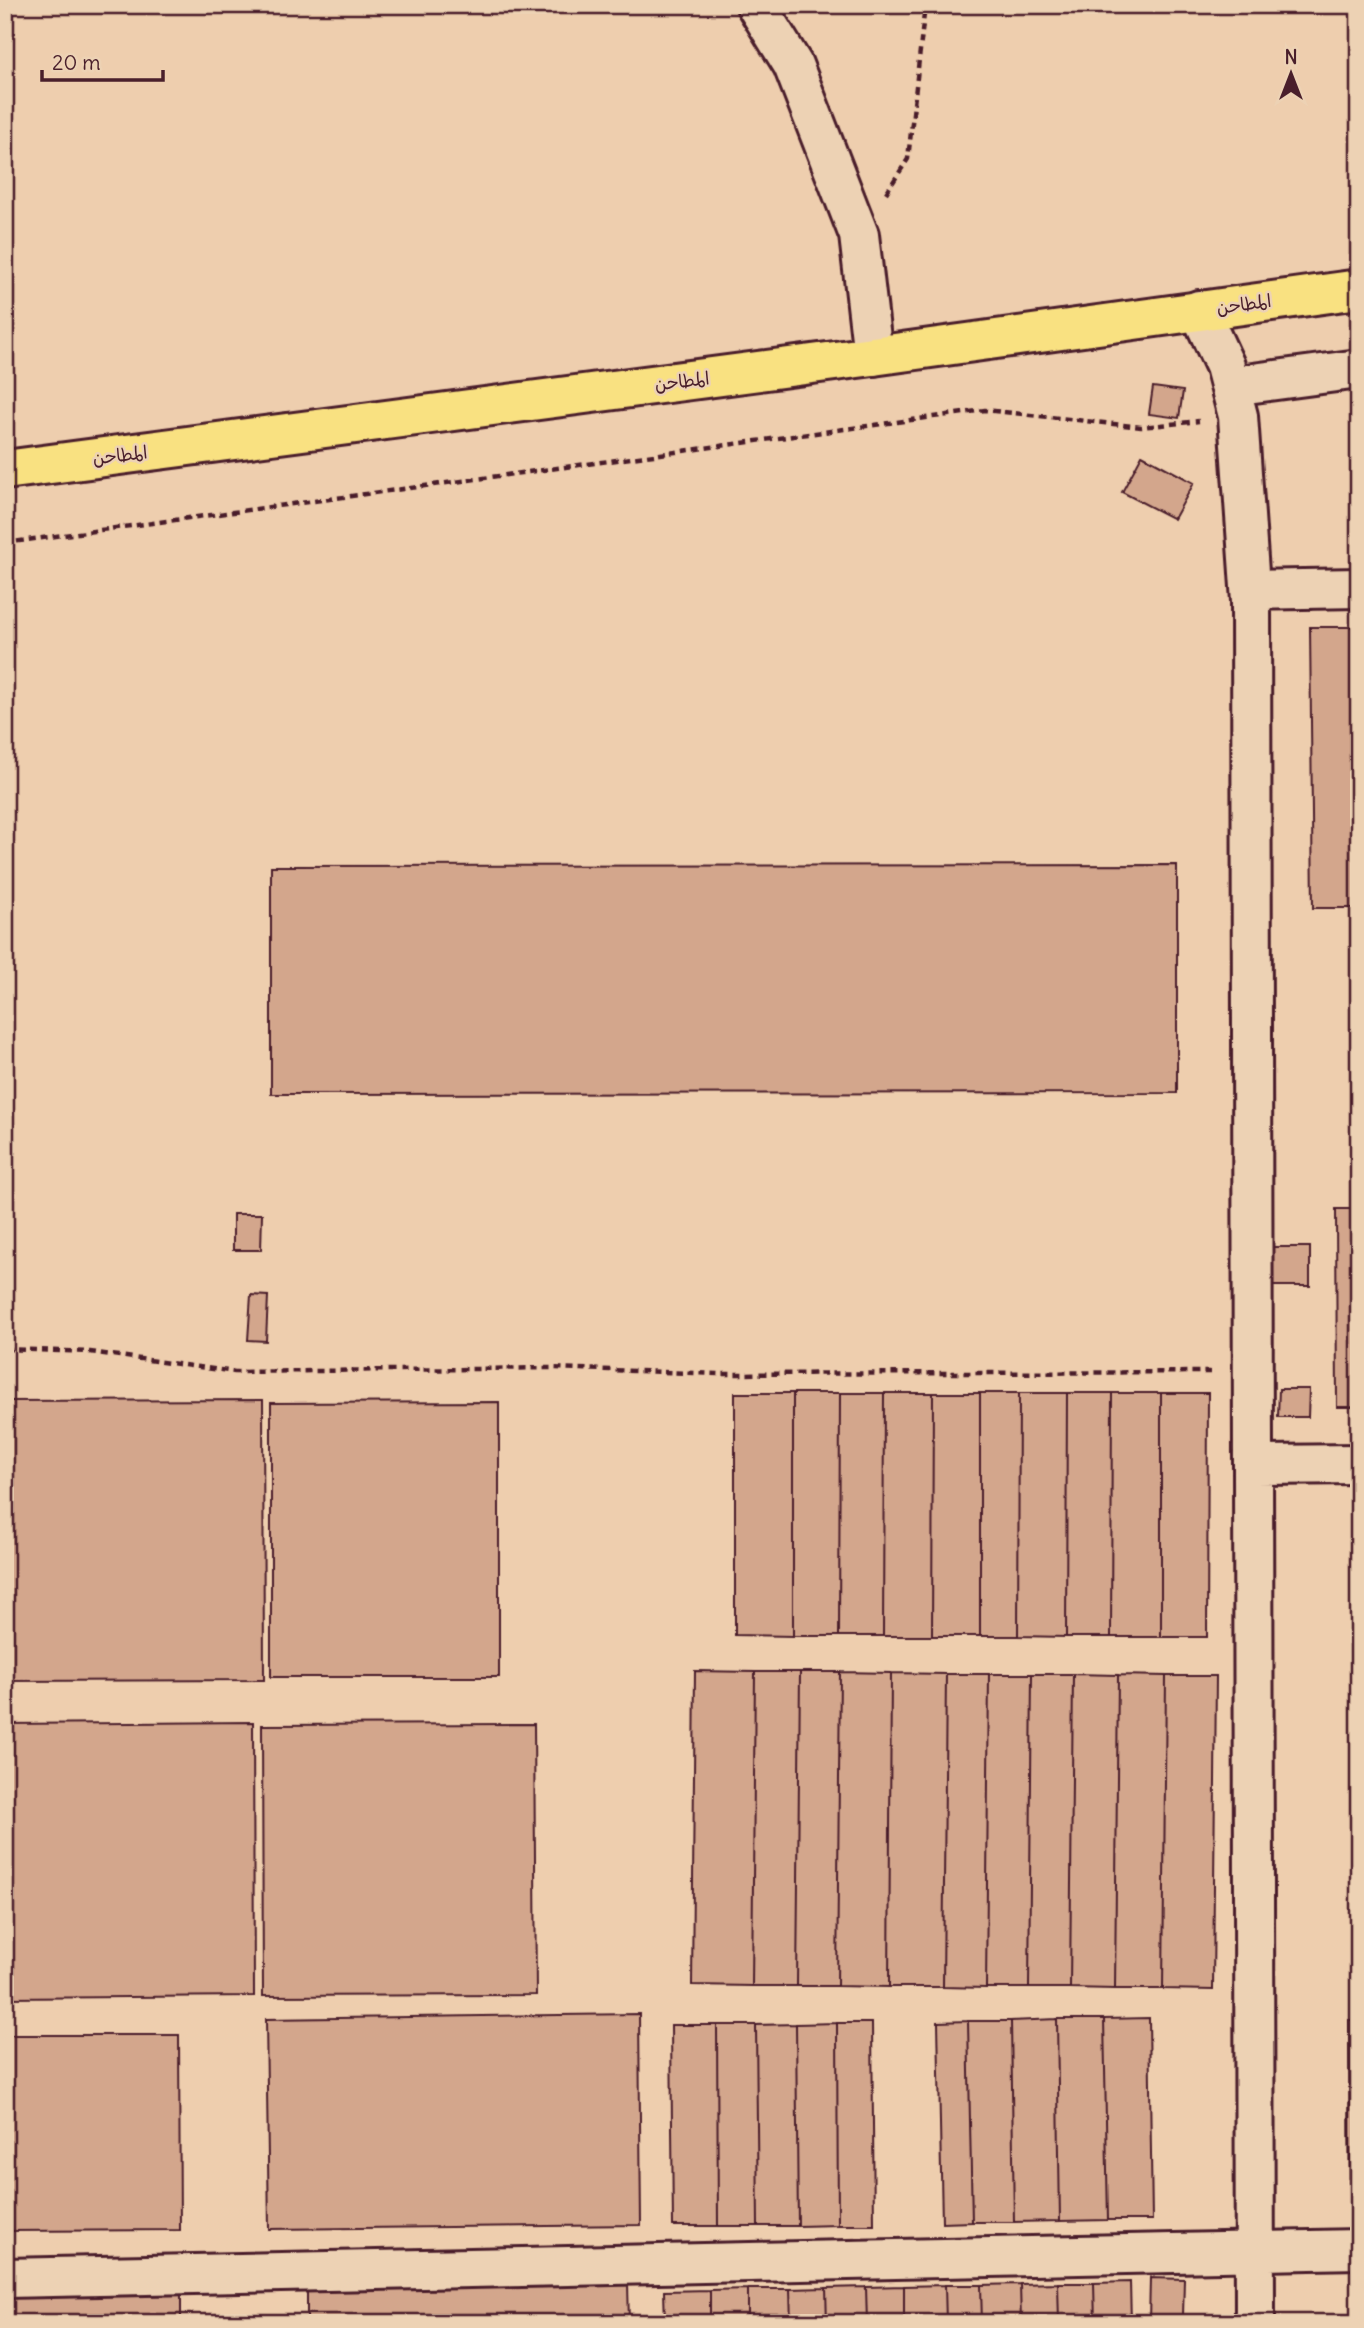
<svg xmlns="http://www.w3.org/2000/svg" width="1364" height="2328" font-family="Delius,'Playpen Sans Arabic',sans-serif">
  <style>
    .building { fill: #d3a68c; stroke: #4a1f2b; stroke-width: 2 }
    .lines { fill: none; stroke-linecap: round; stroke-linejoin: round }
    .minor-casing { stroke: #4a1f2b; stroke-width: 44 }
    .major-casing { stroke: #4a1f2b; stroke-width: 44 }
    .path { stroke: #4a1f2b; stroke-width: 4.5; stroke-dasharray: 7 5; stroke-linecap: butt }
    .minor { stroke: #edd2b4; stroke-width: 38 }
    .major { stroke: #f9e181; stroke-width: 38 }
    .labels { text-anchor: middle; dominant-baseline: central; stroke-width: 5; stroke-linejoin: round; paint-order: stroke }
    .street-label { font-size: 18px; fill: #4a1f2b; stroke: #edd2b4 }
  </style>
  <rect width="100%" height="100%" fill="#eeceae"/>
  <filter id="ink" filterUnits="userSpaceOnUse"><feTurbulence type="fractalNoise" baseFrequency=".0143" numOctaves="2"/><feDisplacementMap in="SourceGraphic" scale="14" xChannelSelector="R" yChannelSelector="G"/><feConvolveMatrix kernelMatrix="1 2 1 2 8 2 1 2 1" color-interpolation-filters="sRGB"/></filter>
  <g filter="url(#ink)">
    <path class="building" d="M1153,387L1183,391L1179,418L1149,414Z
      M1353,407H1359V573H1355Z
      M1142,455L1194,483L1174,519L1122,492Z
      M1310,627H1359V908H1313Z
      M1177,865V1093L271,1094V866Z
      M1336,1209H1359V1407H1337Z
      M233,1214H262L261,1250H233Z
      M1272,1247H1310V1286H1272Z
      M251,1295L268,1296L266,1341L248,1340Z
      M1279,1389H1309L1308,1417H1278Z
      M735,1393H793V1636L735,1635Z
      M793,1393H840L839,1636H793Z
      M840,1393H884L883,1636H839Z
      M884,1393H933L932,1636H883Z
      M933,1393H980V1636H932Z
      M980,1393H1019L1018,1636H980Z
      M1019,1393H1067L1066,1637L1018,1636Z
      M1067,1393H1112L1111,1637H1066Z
      M1112,1393H1161V1637H1111Z
      M1161,1393H1208L1207,1637H1161Z
      M263,1400L264,1680L5,1681V1401Z
      M499,1402V1677H271V1403Z
      M695,1671L755,1672L752,1986L692,1985Z
      M755,1672H800L797,1986H752Z
      M800,1672H840L837,1986H797Z
      M840,1672L891,1673L889,1987L837,1986Z
      M891,1673L946,1674L943,1987H889Z
      M946,1674H989L986,1988L943,1987Z
      M989,1674H1032L1029,1988H986Z
      M1032,1674H1073L1070,1988H1029Z
      M1073,1674L1118,1675L1115,1989L1070,1988Z
      M1118,1675L1166,1676L1163,1989H1115Z
      M1166,1676H1216L1213,1990L1163,1989Z
      M253,1722L254,1996L5,1998V1724Z
      M534,1724L536,1995L263,1996L262,1725Z
      M639,2014L641,2225L269,2229L266,2019Z
      M1149,2018L1152,2220H1108L1104,2019Z
      M1057,2019L1060,2221L1014,2222L1011,2021Z
      M1057,2019H1104L1108,2220L1060,2221Z
      M1349,2020H1359V2217H1350Z
      M968,2021L972,2222L942,2223L938,2022Z
      M968,2021H1011L1014,2222H972Z
      M837,2023H872L874,2225H838Z
      M837,2023L838,2225L798,2226L796,2024Z
      M796,2024L798,2226H758L756,2025Z
      M671,2025H717L718,2226H673Z
      M717,2025H756L758,2226H718Z
      M5,2035H179L180,2230L5,2231Z
      M1150,2278L1184,2279L1183,2316L1217,2317V2323H1149Z
      M1130,2282L1131,2323H1095L1094,2283Z
      M1058,2283L1059,2323H1021L1020,2284Z
      M1058,2283H1094L1095,2323H1059Z
      M628,2284L629,2323H307V2290Z
      M1020,2284L1021,2323H982L981,2285Z
      M945,2285H981L982,2323H946Z
      M945,2285L946,2323H904V2286Z
      M904,2286V2323H867L866,2287Z
      M866,2287L867,2323H827L826,2288Z
      M826,2288L827,2323H791L790,2289Z
      M748,2289H790L791,2323H748Z
      M748,2289V2323H710V2290Z
      M710,2290V2323H665L664,2291Z
      M181,2292V2323H5V2293Z"/>
    <g class="lines">
      <g class="minor-casing">
        <path id="minor" d="M756,5L793,65L859,235L873,356
          M1199,310L1225,366L1238,416L1251,601L1255,2323
          M1231,386L1359,369
          M1251,590L1359,588
          M1255,1465L1359,1464
          M5,2278L1359,2249"/>
      </g>
      <g class="major-casing">
        <path id="major" d="M5,470L873,356L1359,289"/>
      </g>
      <path class="path" d="M886,193L908,159L925,5
        M5,543L985,410L1141,427L1199,421
        M5,1349L90,1352L235,1372L552,1368L721,1374L1215,1372"/>
      <use href="#minor" class="minor"/>
      <use href="#major" class="major"/>
    </g>
  </g>
  <g class="labels">
    <g class="street-label">
      <text transform="translate(1244 304) rotate(-8)">المطاحن</text>
      <text transform="translate(682 381) rotate(-7)">المطاحن</text>
      <text transform="translate(120 455) rotate(-7)">المطاحن</text>
    </g>
  </g>
  <rect width="1364" height="2328" fill="none" stroke="#edd2b4" stroke-width="28"/>
  <rect x="14" y="14" width="1336" height="2300" fill="none" stroke="#4a1f2b" stroke-width="2.5" filter="url(#ink)"/>
  <g transform="translate(1291 74)" stroke="#edd2b4" stroke-width="5" paint-order="stroke">
  <path d="M0-5L12 26L0 18L-12 26Z" fill="#4a1f2b"/>
  <text y="-10" font-size="19" font-weight="bold" text-anchor="middle" fill="#4a1f2b">N</text>
  </g>
  <path d="M42 70v10h121v-10" fill="none" stroke="#4a1f2b" stroke-width="3.5"/>
  <text x="52" y="70" font-size="21" fill="#4a1f2b" stroke="#edd2b4" stroke-width="5" paint-order="stroke">20 m</text>
</svg>
